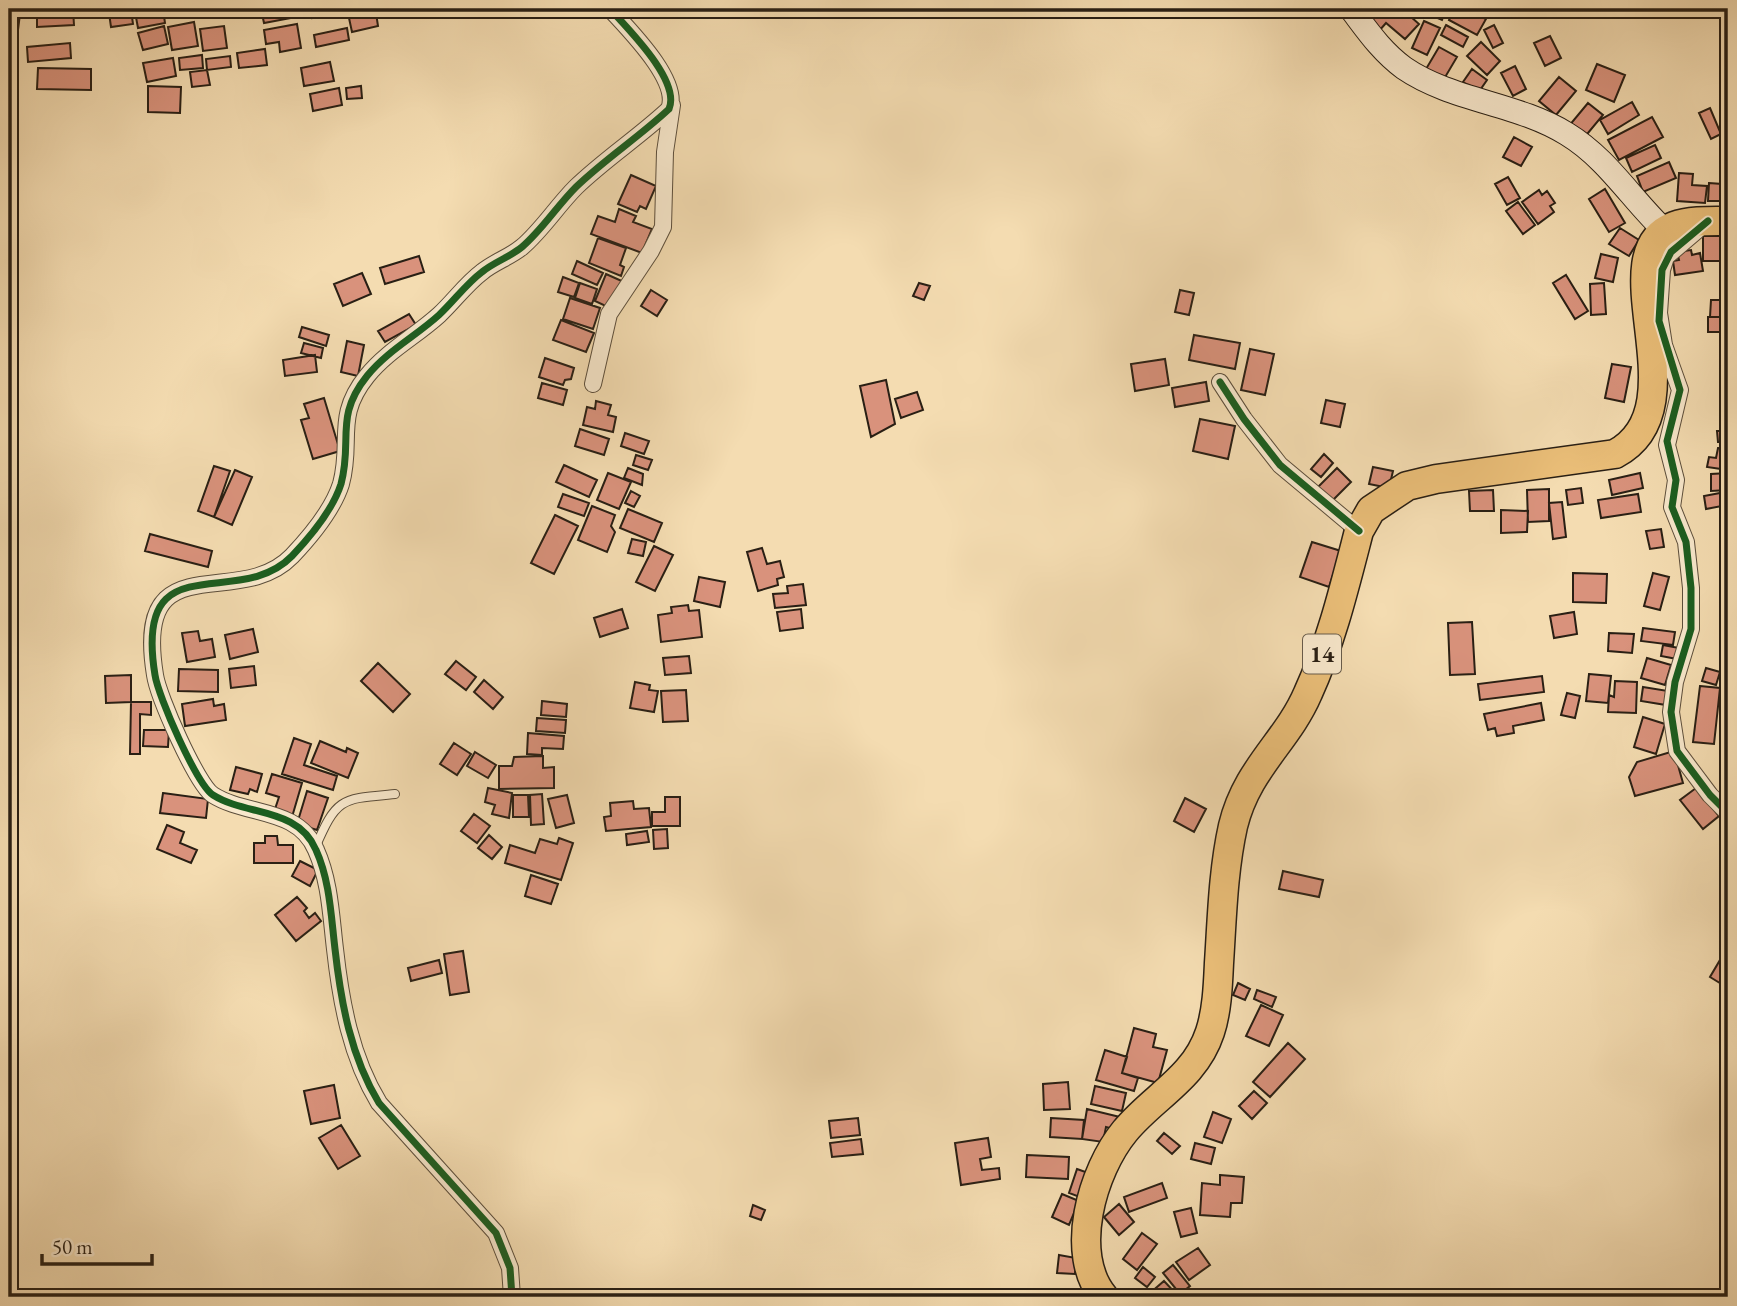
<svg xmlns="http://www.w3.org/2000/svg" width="1737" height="1306" font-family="'EB Garamond',serif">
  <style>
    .building { fill: #d9927c; stroke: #291f14; stroke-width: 2 }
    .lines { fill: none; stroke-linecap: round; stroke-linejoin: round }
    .service-casing { stroke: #5c4e3b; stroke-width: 10 }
    .minor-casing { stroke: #5c4e3b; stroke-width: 18 }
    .secondary-casing { stroke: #291f14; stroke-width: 25 }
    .trunk-casing { stroke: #291f14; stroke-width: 31 }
    .service { stroke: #f8e8cc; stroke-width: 8 }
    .minor { stroke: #f8e8cc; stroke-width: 16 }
    .secondary { stroke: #f8e8cc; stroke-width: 23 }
    .trunk { stroke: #eabe78; stroke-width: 28 }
    .cycleway-casing { stroke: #f8e8cc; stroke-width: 11 }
    .cycleway { stroke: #1b5e20; stroke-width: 7 }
    .labels { text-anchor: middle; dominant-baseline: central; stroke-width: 6; stroke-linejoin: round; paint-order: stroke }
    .shield { fill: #f8e8cc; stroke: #675b4b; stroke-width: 2 }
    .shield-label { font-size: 23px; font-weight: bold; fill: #291f14 }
  </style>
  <rect width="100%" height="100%" fill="#f4dcb1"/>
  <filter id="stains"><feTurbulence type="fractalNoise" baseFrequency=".00286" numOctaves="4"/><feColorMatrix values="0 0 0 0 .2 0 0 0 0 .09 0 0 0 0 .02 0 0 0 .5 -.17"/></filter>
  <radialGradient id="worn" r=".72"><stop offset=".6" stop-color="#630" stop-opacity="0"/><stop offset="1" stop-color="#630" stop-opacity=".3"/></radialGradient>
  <path class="building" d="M37,9H73L74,25L37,27Z
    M163,9L165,23L138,28L135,12Z
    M261,9H290L291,18L264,23Z
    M310,9H342L343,13L312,18Z
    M1359,9H1402L1419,24L1405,39L1386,23L1379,31Z
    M1430,9H1446L1442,20L1428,14Z
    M1455,9H1465L1486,19L1477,35L1449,20Z
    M131,10L133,24L111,27L109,13Z
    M9,13L20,14L18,30H9Z
    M376,13L378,26L352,32L349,18Z
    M1424,21L1440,28L1427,55L1412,48Z
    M194,22L198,46L172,50L168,27Z
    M297,24L301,48L280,52L279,42L266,44L264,30Z
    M1446,25L1468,37L1463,47L1441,35Z
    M1494,25L1503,43L1493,48L1484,30Z
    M164,26L168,44L143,50L138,33Z
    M224,26L227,48L203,51L200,29Z
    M347,28L349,40L316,47L314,35Z
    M1550,36L1561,58L1545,66L1534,43Z
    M1481,42L1500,61L1487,75L1467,56Z
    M70,43L71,58L28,62L27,47Z
    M1439,47L1457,57L1444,79L1426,69Z
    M265,49L267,65L239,68L237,53Z
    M202,55L203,68L180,70L179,58Z
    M230,56L231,67L207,70L206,59Z
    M173,58L176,76L147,82L143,63Z
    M330,62L334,81L304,86L301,68Z
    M1597,64L1625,75L1614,102L1586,90Z
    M1515,66L1526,89L1513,96L1501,73Z
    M38,68L91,69V90L37,89Z
    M1472,69L1487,80L1478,93L1463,82Z
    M207,70L210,85L192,87L190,72Z
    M1559,77L1576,91L1556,115L1539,101Z
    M148,86L181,87L180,113L148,112Z
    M361,86L362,98L347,99L346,88Z
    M339,88L342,105L313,111L310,94Z
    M1632,102L1639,115L1608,134L1600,120Z
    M1588,103L1603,115L1583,139L1568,127Z
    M1710,108L1721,134L1711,139L1699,113Z
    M1652,117L1663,137L1619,160L1608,140Z
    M1514,137L1532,147L1521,166L1503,157Z
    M1655,145L1661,158L1632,172L1626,158Z
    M1669,162L1676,178L1643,192L1637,176Z
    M1679,173L1693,174L1692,185L1707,186L1705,203L1677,201Z
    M631,175L656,186L646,209L640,206L637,212L618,204Z
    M1508,177L1520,198L1507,205L1495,184Z
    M1709,183L1722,184L1721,201H1708Z
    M1605,189L1625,223L1609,232L1589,199Z
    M1539,190L1542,195L1547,191L1555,203L1550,206L1554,212L1538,224L1522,202Z
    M1518,202L1535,225L1523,234L1506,211Z
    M619,209L636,216L633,222L652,229L642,253L591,234L598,216L615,222Z
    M1620,228L1639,240L1629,256L1609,244Z
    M1703,236H1728V261H1703Z
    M598,238L626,248L620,265L624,267L621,276L589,263Z
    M1691,250L1692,255L1700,253L1703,271L1675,275L1673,261L1679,260L1677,252Z
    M1601,254L1618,258L1613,282L1595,278Z
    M419,256L424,272L385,284L380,268Z
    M577,261L603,273L597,285L572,274Z
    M362,273L371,294L343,306L334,284Z
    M606,274L624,282L612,309L595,301Z
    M1566,275L1588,311L1575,319L1553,283Z
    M563,277L579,283L574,297L558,292Z
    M580,283L597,289L592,304L575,298Z
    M919,283L930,286L924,300L913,296Z
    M1604,283L1606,314L1591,315L1590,284Z
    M651,290L667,300L657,316L641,306Z
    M1180,290L1194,293L1189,315L1175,312Z
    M570,298L600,308L593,329L563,319Z
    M1711,300H1728V317H1710Z
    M409,314L416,325L385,342L378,331Z
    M1708,317H1728V332H1708Z
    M561,320L594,333L586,352L553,340Z
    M302,327L329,335L326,346L299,337Z
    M1194,335L1240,343L1235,369L1189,360Z
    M347,341L364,345L358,376L341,372Z
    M304,343L323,348L321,358L301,353Z
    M1250,349L1274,354L1265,395L1241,390Z
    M315,355L317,372L285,376L283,360Z
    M545,358L574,368L571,379L565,380L563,385L539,377Z
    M1165,359L1169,385L1135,391L1131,364Z
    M1612,364L1631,367L1624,402L1605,398Z
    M886,380L895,424L871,437L860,386Z
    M1206,382L1209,401L1175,407L1172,388Z
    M542,383L567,390L563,405L538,398Z
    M917,392L923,410L901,418L895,399Z
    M324,398L340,451L313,459L301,420L309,418L304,404Z
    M1326,400L1345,404L1340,427L1321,423Z
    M596,401L611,405L608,415L616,417L613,432L583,425L587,407L595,409Z
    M1728,402V442H1718L1717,431H1726L1724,403Z
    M1200,419L1235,426L1228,459L1193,451Z
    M580,429L609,439L604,455L575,446Z
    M625,433L649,441L644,454L621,446Z
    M1718,448L1728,449V470L1707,467L1709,457L1716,458Z
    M1324,454L1333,463L1321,477L1311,469Z
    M636,455L652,460L648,470L633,465Z
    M564,465L597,480L589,497L556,482Z
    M214,466L230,471L214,517L198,511Z
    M1373,467L1393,471L1389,488L1369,484Z
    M628,468L643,474L642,485L624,478Z
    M1337,468L1351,482L1330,503L1316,489Z
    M235,470L252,477L232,525L214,517Z
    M608,473L631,482L619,509L597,500Z
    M1640,473L1643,488L1612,495L1609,480Z
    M1728,473V490L1711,491V474Z
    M1581,488L1583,503L1568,505L1566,490Z
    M1549,489V521L1528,522L1527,490Z
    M1493,490L1494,511H1470L1469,491Z
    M631,491L640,496L634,507L625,503Z
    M1720,493L1722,506L1706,509L1704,496Z
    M563,494L589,503L584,516L558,507Z
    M1638,494L1641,512L1601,518L1598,500Z
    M1562,502L1566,537L1553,539L1549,503Z
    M592,506L615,515L611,526L615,532L607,552L578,540Z
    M628,509L662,523L654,542L620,528Z
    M1501,510L1528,511L1527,532L1501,533Z
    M555,515L578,526L554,574L531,563Z
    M1661,529L1664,547L1650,549L1646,531Z
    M150,534L212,551L208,567L145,551Z
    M632,539L646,542L643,556L628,553Z
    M1312,542L1341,551L1329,587L1300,577Z
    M654,546L673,555L655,591L636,582Z
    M762,548L767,564L780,561L784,577L777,579L778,585L758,591L747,552Z
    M1573,573L1607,574L1606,603L1573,602Z
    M1653,573L1669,577L1660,610L1644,606Z
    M699,577L725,582L720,607L694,601Z
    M803,584L806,605L775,608L773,594L788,593L787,586Z
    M688,605L689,611L699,610L702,637L661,642L658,615L672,613L671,607Z
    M622,609L628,628L600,637L594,618Z
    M801,609L803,628L780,631L777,612Z
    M1574,612L1577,634L1554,638L1550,616Z
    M1472,622L1475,674L1450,675L1448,623Z
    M1643,628L1675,632L1673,645L1641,641Z
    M253,629L258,652L230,659L225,635Z
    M198,631L200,641L212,639L215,657L187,662L182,633Z
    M1609,633L1634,634L1632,653L1608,651Z
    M1663,645L1679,648L1677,659L1661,656Z
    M689,656L691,673L665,675L663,658Z
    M1647,658L1671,665L1665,685L1641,678Z
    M456,661L476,677L466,690L445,674Z
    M378,663L410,694L393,712L361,681Z
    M254,666L256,685L231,688L229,669Z
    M1706,668L1720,672L1716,685L1702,681Z
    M179,669L218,670V692L178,691Z
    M1589,674L1611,676L1608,703L1586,701Z
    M131,675V702L106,703L105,676Z
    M1542,676L1544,692L1480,700L1478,684Z
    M484,680L503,697L493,709L474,692Z
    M1615,681L1637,682L1636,713L1608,712L1609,695L1614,697Z
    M635,682L650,685L649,690L658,691L654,712L630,708Z
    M1700,686L1720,688L1714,744L1693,742Z
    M1643,687L1668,691L1666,705L1641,701Z
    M686,690L688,721L663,722L661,691Z
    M1567,693L1580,696L1575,718L1561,715Z
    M213,699L214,706L224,704L226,720L185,726L182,704Z
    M542,701L567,704L566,717L541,715Z
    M131,702H151V715L140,714V754H130Z
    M1541,703L1544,720L1513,726L1514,733L1497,736L1495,728L1488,730L1484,714Z
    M1643,717L1665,724L1656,754L1634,747Z
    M537,718L566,720L565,733L536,731Z
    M144,730H169L168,747L143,746Z
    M528,733L564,736L563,749L542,748V755L527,754Z
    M294,738L311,744L304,765L337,776L333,790L282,774Z
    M320,741L346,752L347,748L358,753L348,778L311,763Z
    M454,743L471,754L457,775L440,764Z
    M1674,751L1683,783L1635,796L1629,777L1637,762Z
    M475,752L496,765L488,778L467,766Z
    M543,756V768L554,767V788L499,789V766H512L514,757Z
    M236,767L262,774L257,792L250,789L248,794L230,790Z
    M272,774L302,783L292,817L274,812L279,797L266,793Z
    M488,788L512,793L509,818L492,814L495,805L485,802Z
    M1696,788L1719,816L1703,829L1680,800Z
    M307,791L328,798L317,830L297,824Z
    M163,793L208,799L206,818L160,813Z
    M542,794L544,824L531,825L530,795Z
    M513,795H528L529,817H513Z
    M567,795L574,823L556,828L548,799Z
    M665,797H680V826H652V812H665Z
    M1185,798L1206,809L1194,832L1174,821Z
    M633,801L634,809L649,808L651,827L606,831L604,817L611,816L610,803Z
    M474,814L490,826L477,843L461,831Z
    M167,825L184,832L180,843L197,850L191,863L157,849Z
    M667,829L668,848L654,849L653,830Z
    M647,831L649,842L627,845L626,834Z
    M489,835L502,847L492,859L478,848Z
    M265,836H277L278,845H293V863H254V843H265Z
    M559,838L573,843L561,880L505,863L510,845L535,853L540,839L557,844Z
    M300,861L318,870L310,886L292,876Z
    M1283,871L1323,880L1319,897L1279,889Z
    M531,875L558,884L551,904L525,896Z
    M297,897L307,908L304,911L309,918L315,913L321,921L296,941L275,915Z
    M463,951L469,992L450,995L444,954Z
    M439,960L442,973L411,981L408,968Z
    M1720,960L1728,965V988L1710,977Z
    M1238,983L1250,989L1245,1000L1233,995Z
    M1257,990L1276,997L1272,1007L1254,999Z
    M1261,1005L1283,1015L1269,1046L1246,1036Z
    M1134,1028L1156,1034L1153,1047L1167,1050L1158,1083L1122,1073Z
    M1288,1043L1305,1059L1270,1097L1253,1082Z
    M1105,1050L1127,1057L1122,1073L1138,1078L1134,1091L1096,1080Z
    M1068,1082L1070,1109L1044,1110L1043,1084Z
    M334,1085L340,1118L311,1124L304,1091Z
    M1095,1086L1126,1093L1122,1111L1091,1104Z
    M1254,1091L1267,1103L1252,1119L1239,1106Z
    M1087,1109L1120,1117L1117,1130L1106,1127L1103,1142L1082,1139Z
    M1213,1112L1231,1119L1222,1143L1204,1137Z
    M858,1118L860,1135L831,1138L829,1121Z
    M1051,1118L1084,1120L1082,1139L1050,1137Z
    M341,1125L360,1156L338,1169L319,1138Z
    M1164,1133L1180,1146L1172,1154L1157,1141Z
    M988,1138L991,1157L980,1159L982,1170L999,1168L1000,1179L961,1185L955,1143Z
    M861,1139L863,1154L832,1157L830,1143Z
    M1195,1143L1215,1148L1211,1164L1191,1159Z
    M1027,1155L1069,1157L1068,1179L1026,1177Z
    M1077,1169L1094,1175L1085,1199L1069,1193Z
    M1220,1175L1244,1177L1242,1203H1231L1230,1217L1200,1215L1202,1183L1220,1185Z
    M1162,1183L1167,1198L1129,1212L1124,1197Z
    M1062,1194L1079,1201L1069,1225L1052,1217Z
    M1119,1204L1134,1222L1119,1235L1104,1217Z
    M753,1205L765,1210L761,1220L750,1216Z
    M1191,1208L1197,1233L1181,1237L1174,1212Z
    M1142,1233L1157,1244L1137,1270L1123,1259Z
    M1198,1248L1210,1265L1189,1280L1176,1262Z
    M1059,1255L1076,1258L1075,1274L1057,1273Z
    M1173,1265L1190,1286L1180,1294L1163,1273Z
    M1143,1267L1155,1277L1147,1287L1135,1278Z
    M1164,1281L1179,1297H1154L1150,1293Z"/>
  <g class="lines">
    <g class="service-casing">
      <path id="service" d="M315,848C337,797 341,799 395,794"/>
    </g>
    <g class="minor-casing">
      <path id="minor" d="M1706,223L1666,257L1662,270L1659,313L1664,345L1680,390L1667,445L1676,480L1672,507L1686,542L1691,588V629L1675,682L1671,712L1677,751L1710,795L1728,813
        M1220,382L1244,419L1280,465L1359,531
        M593,384L609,314L651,251L663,227L665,152L672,105
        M512,1297L510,1268L496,1233L379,1103C351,1057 341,1003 335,949C331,916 330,881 316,850C298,807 246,816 213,795C197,785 158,696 155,675C133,540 238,612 292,556C310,537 333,509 341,484C353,440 334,417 367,376C387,351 416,336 439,315C454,301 466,284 482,272C494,262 510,257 522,247C542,230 557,206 576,187C605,159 639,137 669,109C681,81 628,29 610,9"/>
    </g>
    <g class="secondary-casing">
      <path id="secondary" d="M1351,9C1367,30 1381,51 1404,68C1452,101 1517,103 1567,134C1608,159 1631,199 1665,231"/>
    </g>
    <g class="trunk-casing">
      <path id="trunk" d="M1104,1297C1068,1254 1092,1171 1125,1131C1154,1096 1195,1078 1210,1032C1217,1011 1218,985 1219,963C1222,918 1223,871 1233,826C1247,768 1287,742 1308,693C1331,643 1345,585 1359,531L1371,510L1407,486L1436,479L1615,454C1703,408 1600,254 1674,226C1690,220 1712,221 1728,221"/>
    </g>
    <use href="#service" class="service"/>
    <use href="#minor" class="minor"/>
    <use href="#secondary" class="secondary"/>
    <use href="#trunk" class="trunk"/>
    <g class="cycleway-casing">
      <path id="cycleway" d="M1708,221L1671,252L1662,270L1659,321L1680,390L1667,441L1676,480L1672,507L1686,542L1691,588V629L1675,682L1671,712L1677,751L1710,795L1728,813
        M1220,382L1244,419L1280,465L1359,531
        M512,1297L510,1268L496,1233L379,1103C351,1057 341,1003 335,949C331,916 330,881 316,850C298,807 246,816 213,795C197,785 158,696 155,675C133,540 238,612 292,556C310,537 333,509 341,484C353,440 334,417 367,376C387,351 416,336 439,315C454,301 466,284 482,272C494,262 510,257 522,247C542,230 557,206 576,187C605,159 639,137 669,109C681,81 628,29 610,9"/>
    </g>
    <use href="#cycleway" class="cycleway"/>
  </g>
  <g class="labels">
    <rect class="shield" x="1303" y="634.5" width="38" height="39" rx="5"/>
    <g class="shield-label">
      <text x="1322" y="654">14</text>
    </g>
  </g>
  <rect width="1737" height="1306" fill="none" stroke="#f4dcb1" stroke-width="35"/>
  <rect x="10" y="10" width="1716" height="1285" fill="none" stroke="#291f14" stroke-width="3.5"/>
  <rect x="18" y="18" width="1702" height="1271" fill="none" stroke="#291f14" stroke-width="2"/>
  <path d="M42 1254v10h110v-10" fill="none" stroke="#291f14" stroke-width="3.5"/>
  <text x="52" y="1254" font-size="21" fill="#291f14" stroke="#f8e8cc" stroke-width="5" paint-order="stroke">50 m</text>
  <rect width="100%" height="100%" filter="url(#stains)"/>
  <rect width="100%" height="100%" fill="url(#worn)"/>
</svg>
